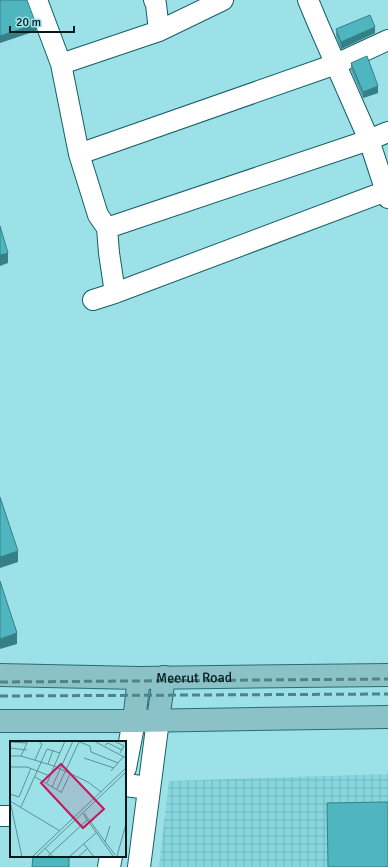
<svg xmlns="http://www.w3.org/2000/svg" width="388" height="867" font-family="Signika,sans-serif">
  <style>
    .industrial { fill: url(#industrial-grid) }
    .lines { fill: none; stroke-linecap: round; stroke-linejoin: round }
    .minor-casing { stroke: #145f65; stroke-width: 22 }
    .tertiary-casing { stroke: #145f65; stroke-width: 24 }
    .primary-casing { stroke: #286d73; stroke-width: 24 }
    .minor { stroke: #fff; stroke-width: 20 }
    .tertiary { stroke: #fff; stroke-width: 22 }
    .primary { stroke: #8bc2c7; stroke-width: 22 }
    .rail { stroke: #518286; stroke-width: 3; stroke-dasharray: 8 4; stroke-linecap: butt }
    .wall { fill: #449da4 }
    .shaded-wall { fill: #377f86 }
    .building { fill: #4fb6bf; stroke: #377f86 }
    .labels { text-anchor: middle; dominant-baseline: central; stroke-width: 3; stroke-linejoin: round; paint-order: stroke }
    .street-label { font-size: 14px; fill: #001a1d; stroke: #9be1e7 }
    .inset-road { fill: none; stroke: #5d9196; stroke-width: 1 }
    .view { fill: #c2185b; fill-opacity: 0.15; stroke: #c2185b; stroke-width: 2 }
    .inset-edge { fill: none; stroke: #001a1d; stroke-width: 2 }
  </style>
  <defs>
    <pattern id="industrial-grid" width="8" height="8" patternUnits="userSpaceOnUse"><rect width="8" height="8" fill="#86d6de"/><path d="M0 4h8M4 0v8" fill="none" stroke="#72b7be"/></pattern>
  </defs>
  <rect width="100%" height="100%" fill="#9be1e7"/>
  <path class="industrial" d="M388,774V867H159L169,781Z"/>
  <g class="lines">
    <g class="minor-casing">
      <path id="minor" d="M37,0L61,64L79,154L98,215L107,228L109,253L115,293
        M154,0L156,4L159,31
        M308,0L318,24L369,140L388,198
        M61,64L159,31L223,0
        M79,154L336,64L388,40
        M107,228L369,140L388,132
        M93,300L115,293L386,191
        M0,816H11"/>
    </g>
    <g class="tertiary-casing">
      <path id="tertiary" d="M125,768L134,721
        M125,785L149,788
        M109,867L111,856
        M139,867L158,720"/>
    </g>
    <g class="primary-casing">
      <g id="primary">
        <path id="s1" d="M0,675L139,678L388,675"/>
        <path d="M158,720L164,677"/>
        <path d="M0,721H134L388,717"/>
        <path d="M134,721L139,678"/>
      </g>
    </g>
    <use href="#minor" class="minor"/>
    <use href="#tertiary" class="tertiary"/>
    <use href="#primary" class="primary"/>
    <path class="rail" d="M0,682L388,679
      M0,696L388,694"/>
  </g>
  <path class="wall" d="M336,29L375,33L341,49L336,36Z
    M351,63L378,93L363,98L351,70Z"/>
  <path class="shaded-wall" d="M36,24V31L0,43V36Z
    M375,27V33L341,49V42Z
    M378,86V93L363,98V92Z
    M8,253V263L0,266V255Z
    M18,551V562L0,568V557Z
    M17,633V644L0,649V639Z"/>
  <path class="building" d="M2,0H27L36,24L0,36V1Z
    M370,15L375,27L341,42L336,29Z
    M367,56L378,86L363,92L351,63Z
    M0,226L8,253L0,255Z
    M0,497L18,551L0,557Z
    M0,581L17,633L0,639Z
    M388,802V867H328L327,803Z
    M33,856H69V867H32Z"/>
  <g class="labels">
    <g class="street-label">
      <text stroke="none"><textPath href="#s1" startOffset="194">Meerut Road</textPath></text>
    </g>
  </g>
  <g transform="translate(10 741)">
    <rect width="116" height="116" fill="#9be1e7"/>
    <path class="inset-road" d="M67,0L80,5L81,11L108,22M84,0L116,17M104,0L114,5L110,12M0,1L17,2M95,4L98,2L112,9M0,7L17,9M0,15H11L44,25L78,41L91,51M11,15L18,0M74,17L104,27M25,19L32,3L28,0M38,23L43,9M0,26H17L40,35M101,30L114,15M25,36L51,51M37,42L55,0M42,46L63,0M47,48L69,1M51,52L60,33M0,53L9,56L21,27M0,60L50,90M0,60L12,116M11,66L37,8L50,12M74,72L105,114M73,73L103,115M95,101L100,85M74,103L84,116M35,107L43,116M107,115L116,83M22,116L116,27M26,116L116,31M37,116L77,79M59,116L86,92M68,116L78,107"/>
    <path class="view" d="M51,23L94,68L73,87L31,42Z"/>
    <rect width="116" height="116" class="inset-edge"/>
  </g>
  <path d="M10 26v6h64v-6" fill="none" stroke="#001a1d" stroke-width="2"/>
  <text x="16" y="26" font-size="12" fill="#001a1d" stroke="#9be1e7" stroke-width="3" paint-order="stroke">20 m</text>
</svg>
